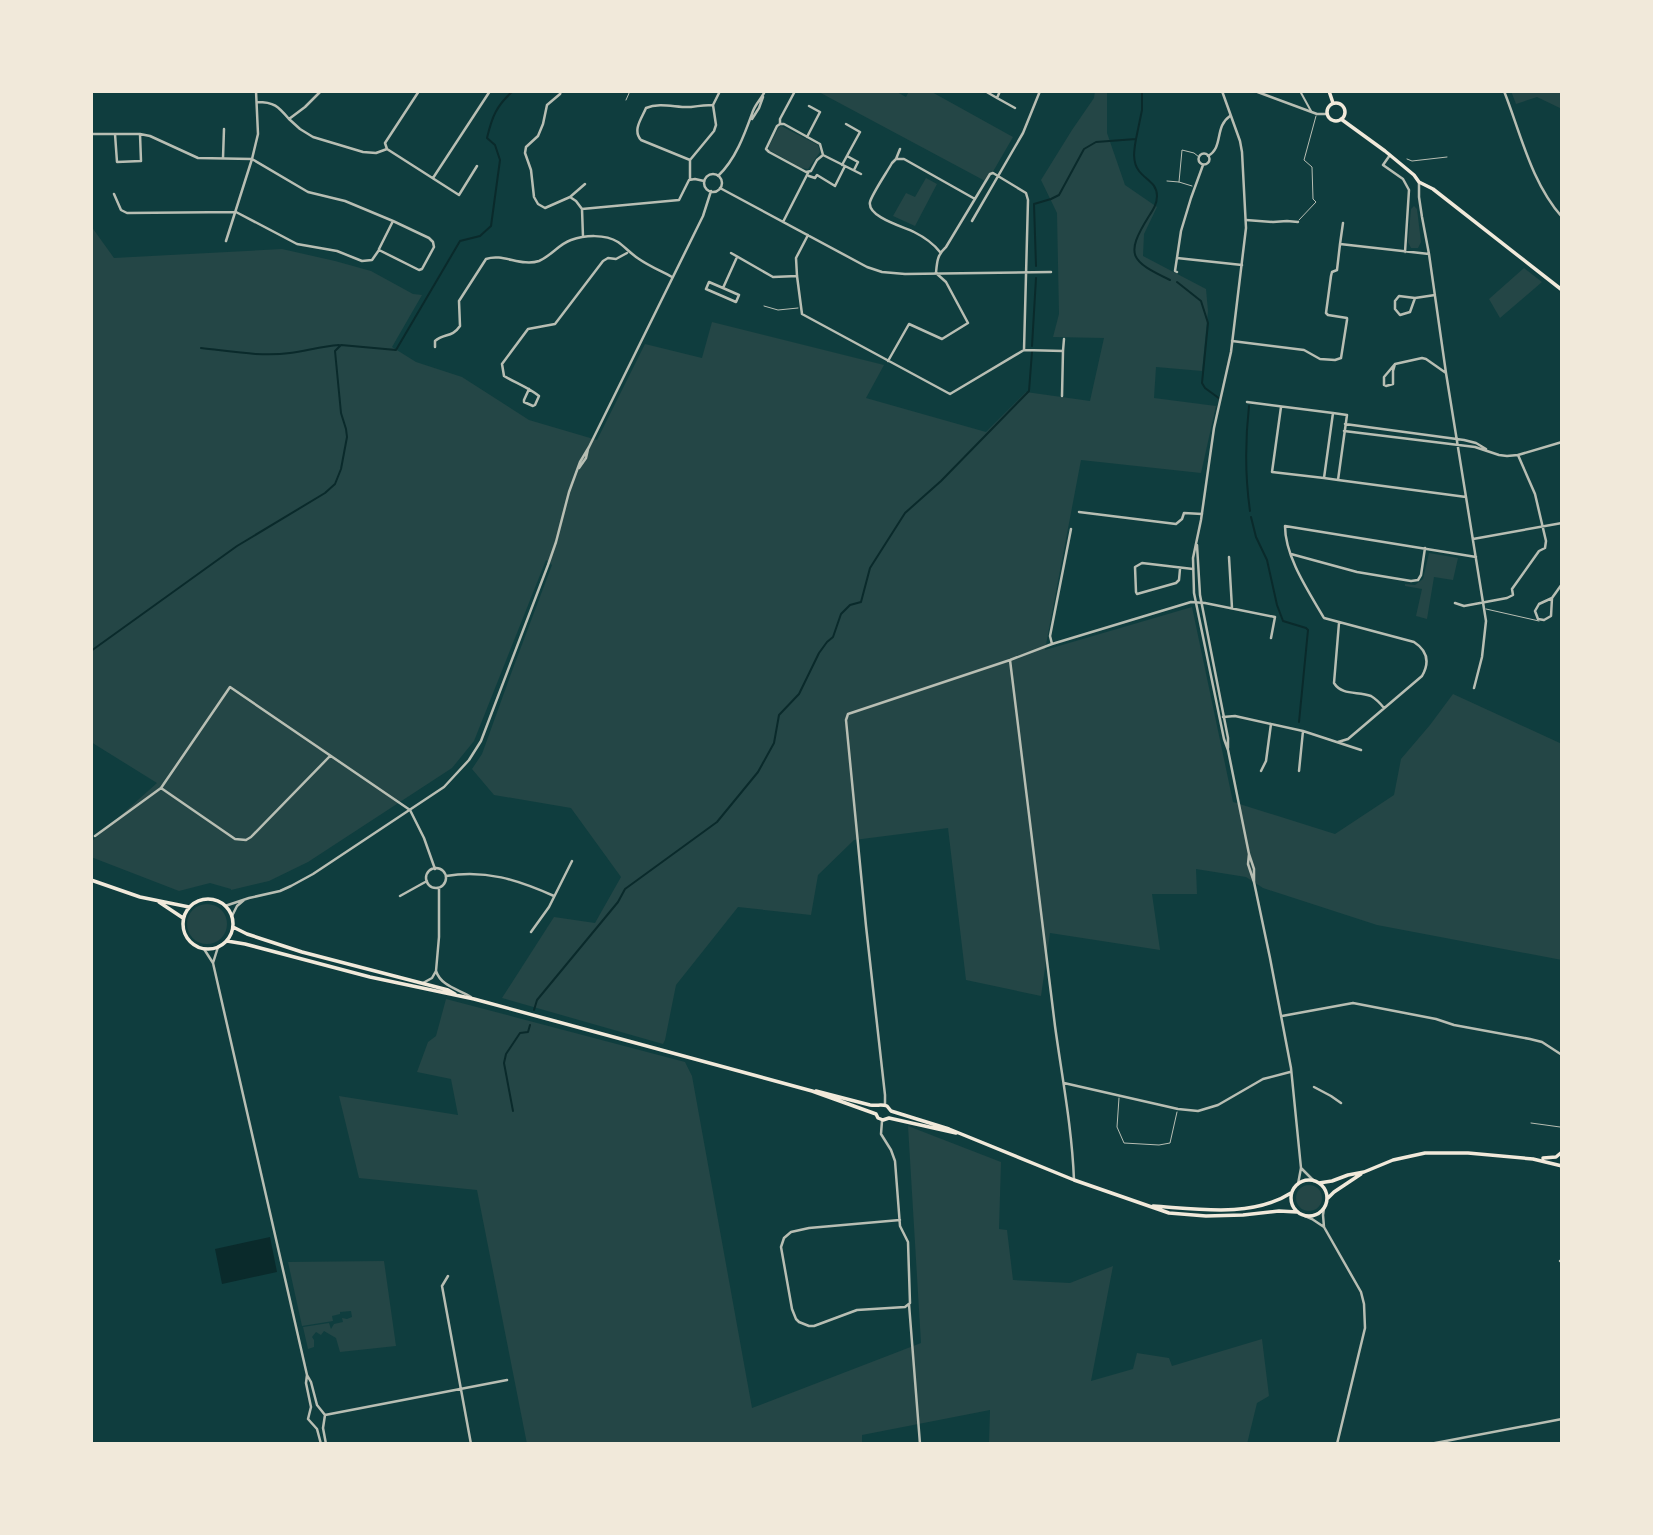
<svg xmlns="http://www.w3.org/2000/svg" width="1653" height="1535" font-family="Figtree,sans-serif">
  <style>
    .green { fill: #244646 }
    .water { fill: #0a2a2b }
    .lines { fill: none; stroke-linecap: round; stroke-linejoin: round }
    .stream { stroke: #0a2a2b; stroke-width: 2 }
    .service { stroke: #b8beb3; stroke-width: 1 }
    .pedestrian { stroke: #b8beb3; stroke-width: 2 }
    .minor { stroke: #b8beb3; stroke-width: 2.5 }
    .tertiary { stroke: #b8beb3; stroke-width: 2.5 }
    .secondary { stroke: #f1e9da; stroke-width: 3.5 }
    .primary { stroke: #f1e9da; stroke-width: 3.5 }
  </style>
  <rect width="100%" height="100%" fill="#0f3d3e"/>
  <path class="green" d="M817,91H895L906,97L909,91H930L1013,137L987,182Z
    M1095,91H1107V133L1125,185L1157,207L1144,234L1143,256L1206,289L1208,311L1202,371L1156,367L1154,398L1216,406L1201,473L1081,460L1045,650L1192,607L1233,802L1335,834L1394,795L1401,759L1430,725L1453,694L1562,744V960L1377,925L1263,888L1246,877L1196,869L1197,894H1152L1160,950L1050,933L1041,996L966,980L948,828L854,840L818,875L811,915L738,907L676,985L665,1040L663,1044L502,998L554,917L595,923L621,877L571,808L494,795L472,769L482,754L512,671L552,565L546,560L474,741L452,768L308,862L269,881L231,890V889L210,883L179,891L91,857V842L157,783L91,742V226L114,258L282,249L335,261L371,271L413,294L422,295L392,347L416,362L462,377L529,420L597,440L645,344L702,358L712,322L884,365L866,398L986,432L1026,392L1090,401L1104,338L1053,337L1059,314L1057,213L1041,180L1072,130L1094,98Z
    M1511,91H1562V109L1537,97L1516,104Z
    M781,126L818,145L820,152L808,169L801,168L769,150V146L779,127Z
    M926,178L937,184L915,226L893,216L906,193L915,197Z
    M1414,206L1417,209L1421,242L1418,248H1411L1408,242L1411,209Z
    M1524,268L1542,282L1500,318L1489,299Z
    M1429,553L1458,558L1453,580L1434,577L1427,619L1416,616L1422,589L1405,586V584L1415,585L1423,579Z
    M187 924a20 20 0 1 1 40 0a20 20 0 1 1-40 0Z
    M446,999L685,1062L692,1076L752,1408L921,1343L908,1126L1001,1162L999,1229L1007,1230L1013,1280L1070,1283L1113,1266L1091,1381L1133,1369L1137,1353L1169,1358L1172,1366L1262,1339L1269,1396L1257,1403L1247,1444H989L990,1410L862,1435V1444H527L477,1190L359,1178L339,1096L458,1115L451,1079L417,1072L428,1042L436,1036Z
    M1296 1198a13 13 0 1 1 26 0a13 13 0 1 1-26 0Z
    M384,1261L396,1346L340,1352L336,1338L324,1331L321,1335L316,1332L312,1337L314,1340V1347L308,1349L303,1327L329,1323L331,1329L334,1324L343,1322L342,1318L347,1319L352,1317L351,1311L340,1312V1314L332,1316L333,1321L302,1326L288,1262Z"/>
  <path class="water" d="M270,1237L277,1272L222,1284L215,1249Z"/>
  <g class="lines">
    <path class="stream" d="M1136,139C1134,150 1132,162 1139,171C1146,180 1157,183 1157,196C1157,204 1153,210 1149,216C1124,256 1131,261 1170,280
      M1036,266L1034,204L1051,199L1059,195L1084,149L1096,142L1136,139L1142,110V91
      M1177,282L1201,301L1208,323L1202,383L1205,388L1220,399
      M1032,346L1036,278
      M201,348C230,351 261,357 290,353C306,351 322,346 339,345
      M1249,406C1245,442 1245,476 1250,511
      M1251,517L1256,537L1267,560L1277,605L1283,621L1306,628L1308,630L1299,722
      M91,651L237,546L325,493L335,484L341,469L347,437L346,429L341,413L335,351L341,345L396,350L460,241L480,236L491,226L500,160L495,145L487,138C492,117 496,106 513,91
      M534,1010L537,1000L618,902L625,889L717,822L758,772L774,743L779,715L799,694L819,653L827,642L833,637L841,614L850,605L861,602L870,568L905,513L941,481L1029,391L1032,352
      M513,1111L504,1063L506,1054L520,1033L528,1032L530,1025"/>
    <path class="service" d="M626,100L630,91
      M1407,159L1412,161L1447,157
      M1167,181L1179,182L1192,186
      M1179,182L1182,150L1194,153L1199,157
      M1299,220L1316,202L1313,199L1312,167L1304,160L1316,116
      M764,306L778,310L798,308
      M1486,609L1539,621
      M1119,1098L1117,1127L1124,1143L1159,1145L1170,1143L1177,1112
      M1531,1123L1560,1127"/>
    <path class="pedestrian" d="M1300,91L1311,111"/>
    <path class="minor" d="M561,91L560,94L547,105L543,124L538,136L526,147L525,153L531,170L534,197L538,204L545,208L570,197L576,201L582,209L679,200L689,180L695,179L704,181
      M985,91L997,98L1000,91
      M997,98L1015,108
      M257,102C274,102 278,106 289,119L305,107L321,91
      M713,105L720,91
      M289,119L300,129L313,137L363,152L376,153L387,149
      M780,124H784L820,144L823,155L817,160L811,171L806,172L769,152L766,149L777,126Z
      M780,124V119L795,91
      M91,134H140L150,136L198,158L252,159L308,192L345,201L393,221L429,238L433,242L434,247L422,269L419,270L379,250L372,260L362,261L337,251L297,244L236,212L127,213L121,210L114,194
      M115,134L117,162L141,161L140,134
      M807,137L820,112L809,106
      M387,149L459,195L477,166
      M387,149L385,143L419,91
      M1198.5 159a5.5 5.5 0 1 1 11 0a5.5 5.5 0 1 1-11 0Z
      M823,155L861,174
      M1390,155L1383,165L1403,179L1409,190L1405,252
      M847,156L858,162L854,170
      M1208,156C1224,147 1214,127 1230,116
      M223,158L224,129
      M896,159L900,149
      M690,160L641,140C632,130 642,118 646,108C660,102 677,108 691,107C698,106 705,105 713,105L716,125L714,131L690,160V179
      M842,165L860,132L846,124
      M809,176L815,178L817,175L835,186L845,166
      M433,178L490,91
      M1419,182V197L1422,217L1429,254L1446,373L1486,621L1482,657L1474,688
      M720,188L867,267L882,272L905,274L1051,272
      M570,197L585,184
      M582,209L583,237
      M1246,220L1273,222L1287,221L1298,222
      M972,221L1023,133L1040,91
      M783,222L808,173
      M808,235L796,258L797,276L802,314L950,394L1024,350L1028,200L1026,193L993,173L990,174L946,247C937,255 937,262 936,273L946,282L968,323L942,339L909,324L888,361
      M226,241L252,159L258,134L256,91
      M1340,244L1343,223
      M379,249L393,221
      M940,252C933,243 924,237 914,232C904,227 867,217 870,202C872,194 887,172 892,163L896,159H904L975,199
      M731,253L773,277L797,276
      M1177,258L1242,265
      M1177,272L1175,271L1181,231L1191,198L1203,165
      M723,288L739,295L736,302L706,289L709,282L723,288L737,257
      M1415,298L1410,312L1400,315L1395,309V301L1399,296L1415,298L1435,295
      M1232,341L1304,350L1320,359L1335,360L1341,358L1347,320V318L1328,315L1326,313L1331,276L1332,272L1337,270L1340,244L1429,254
      M435,347V341C444,333 452,338 460,326L459,301L486,259C503,253 521,267 539,261C551,256 559,244 571,240C585,235 605,234 618,242C625,247 631,254 639,259C649,266 661,271 672,277
      M1024,350L1063,351L1062,396
      M1063,351L1064,339
      M1395,364L1393,371V384L1386,386L1384,385V377L1395,364L1422,358L1426,359L1446,373
      M529,389L524,400V402L533,406L535,405L539,396C529,388 516,383 504,376L502,364L528,329L555,324L603,261L608,258L616,259L627,253
      M1247,402L1333,413
      M1281,407L1272,472L1324,478
      M1333,413L1347,415L1338,480L1324,478Z
      M1345,424L1464,440L1476,443L1486,449
      M1344,431L1475,447L1499,455L1507,456L1518,455L1562,442
      M1338,480L1466,497
      M1079,512L1176,524L1182,519L1184,513L1202,514
      M1473,539L1562,523
      M1291,554L1357,572L1411,581L1418,580L1421,575L1425,548
      M1229,557L1232,608
      M1180,569L1179,580L1176,583L1137,594L1136,592L1135,567L1142,563L1193,569
      M1552,598L1551,616L1544,620L1538,619L1535,611L1539,604Z
      M1552,598L1562,584
      M1455,603L1464,606L1507,598L1513,595L1512,589L1539,551L1545,548L1546,541L1535,494L1518,455
      M1339,623L1334,683C1342,696 1358,691 1371,696C1376,699 1380,703 1384,708
      M1052,644L1050,636L1071,529
      M1010,660C1025,782 1040,904 1055,1026C1062,1077 1072,1128 1074,1180
      M1223,717L1235,716L1303,731L1361,750
      M1338,742L1348,739L1422,676C1430,662 1428,651 1414,642L1324,618C1309,592 1285,557 1285,526L1476,557
      M1261,771L1266,761L1271,724
      M1299,771L1303,731
      M161,788L235,839L246,840L251,837L330,756
      M95,836L161,788L230,687L410,810L424,838L435,869
      M426 878a10 10 0 1 1 20 0a10 10 0 1 1-20 0Z
      M446,876C485,869 518,880 554,896
      M400,896L427,881
      M531,932L549,907L572,861
      M436,971C441,986 458,989 471,997
      M423,983L432,978L436,971L439,937V888
      M1282,1016L1353,1003L1436,1019L1454,1025L1530,1039L1542,1042L1562,1055
      M1064,1083L1178,1109L1198,1111L1218,1105L1263,1079L1290,1072
      M1314,1087L1331,1096L1341,1103
      M885,1105V1095L866,926L846,720L848,714L1010,660L1052,644L1191,602L1205,603L1275,617L1271,638
      M882,1121L881,1134L891,1150L895,1161L900,1226L908,1242L910,1303L905,1307L857,1310L814,1326H809L799,1322L796,1319L792,1309L781,1247L784,1238L791,1232L809,1228L900,1220
      M1560,1261H1562
      M448,1276L442,1286L471,1444
      M909,1304L920,1444
      M325,1415L507,1380
      M1430,1444L1562,1419"/>
    <path class="tertiary" d="M1222,91L1240,141L1242,152L1246,228L1231,352L1214,428L1201,520L1193,558L1194,593L1224,739L1228,750L1249,854L1254,869V882
      M1255,91L1317,114H1327
      M1504,91C1521,134 1531,182 1562,217
      M752,119L759,108L763,97
      M704 183a9 9 0 1 1 18 0a9 9 0 1 1-18 0Z
      M718,176C736,159 745,133 753,111C756,103 762,98 765,91
      M579,468L586,458L588,449
      M1197,545L1200,595L1228,738V748
      M1249,854L1248,864L1254,882L1270,958L1291,1068L1301,1168L1298,1184
      M225,906L249,898L280,891L291,886L313,874L444,787L469,760L481,741L548,565L556,542L569,492L580,462L589,447L703,216L711,191
      M232,916L237,906L244,900
      M204,949L213,963L307,1375L311,1382L317,1405L325,1415L323,1428L326,1444
      M213,963L218,947
      M1301,1168L1314,1181
      M1305,1216L1312,1219L1324,1227L1361,1292L1364,1304L1365,1328L1337,1444
      M1324,1227L1323,1215L1324,1208
      M307,1375L306,1383L311,1407L308,1419L317,1429L321,1444"/>
    <path class="secondary" d="M1329,91L1333,103
      M1327 112a9 9 0 1 1 18 0a9 9 0 1 1-18 0Z
      M1341,119L1385,151L1414,175L1419,182L1433,189L1562,290"/>
    <path class="primary" d="M91,880L140,897L189,907
      M183 924a25 25 0 1 1 50 0a25 25 0 1 1-50 0Z
      M159,902L183,918
      M233,927L247,934L302,952L448,990L455,994
      M227,941L245,944L370,977L474,999L812,1091L876,1114L878,1118L883,1120L889,1118L956,1133
      M816,1091L870,1105C877,1106 882,1104 887,1106L891,1111L949,1129L1074,1180L1169,1213L1206,1216L1243,1215L1279,1211L1297,1212
      M1543,1158L1556,1157L1562,1152
      M1291 1198a18 18 0 1 1 36 0a18 18 0 1 1-36 0Z
      M1319,1183L1332,1181L1348,1175L1364,1172L1393,1160L1425,1153H1468L1533,1159L1562,1166
      M1328,1198L1334,1192L1361,1174
      M1153,1206C1198,1209 1252,1218 1291,1193"/>
  </g>
  <rect width="1653" height="1535" fill="none" stroke="#f1e9da" stroke-width="186"/>
</svg>
